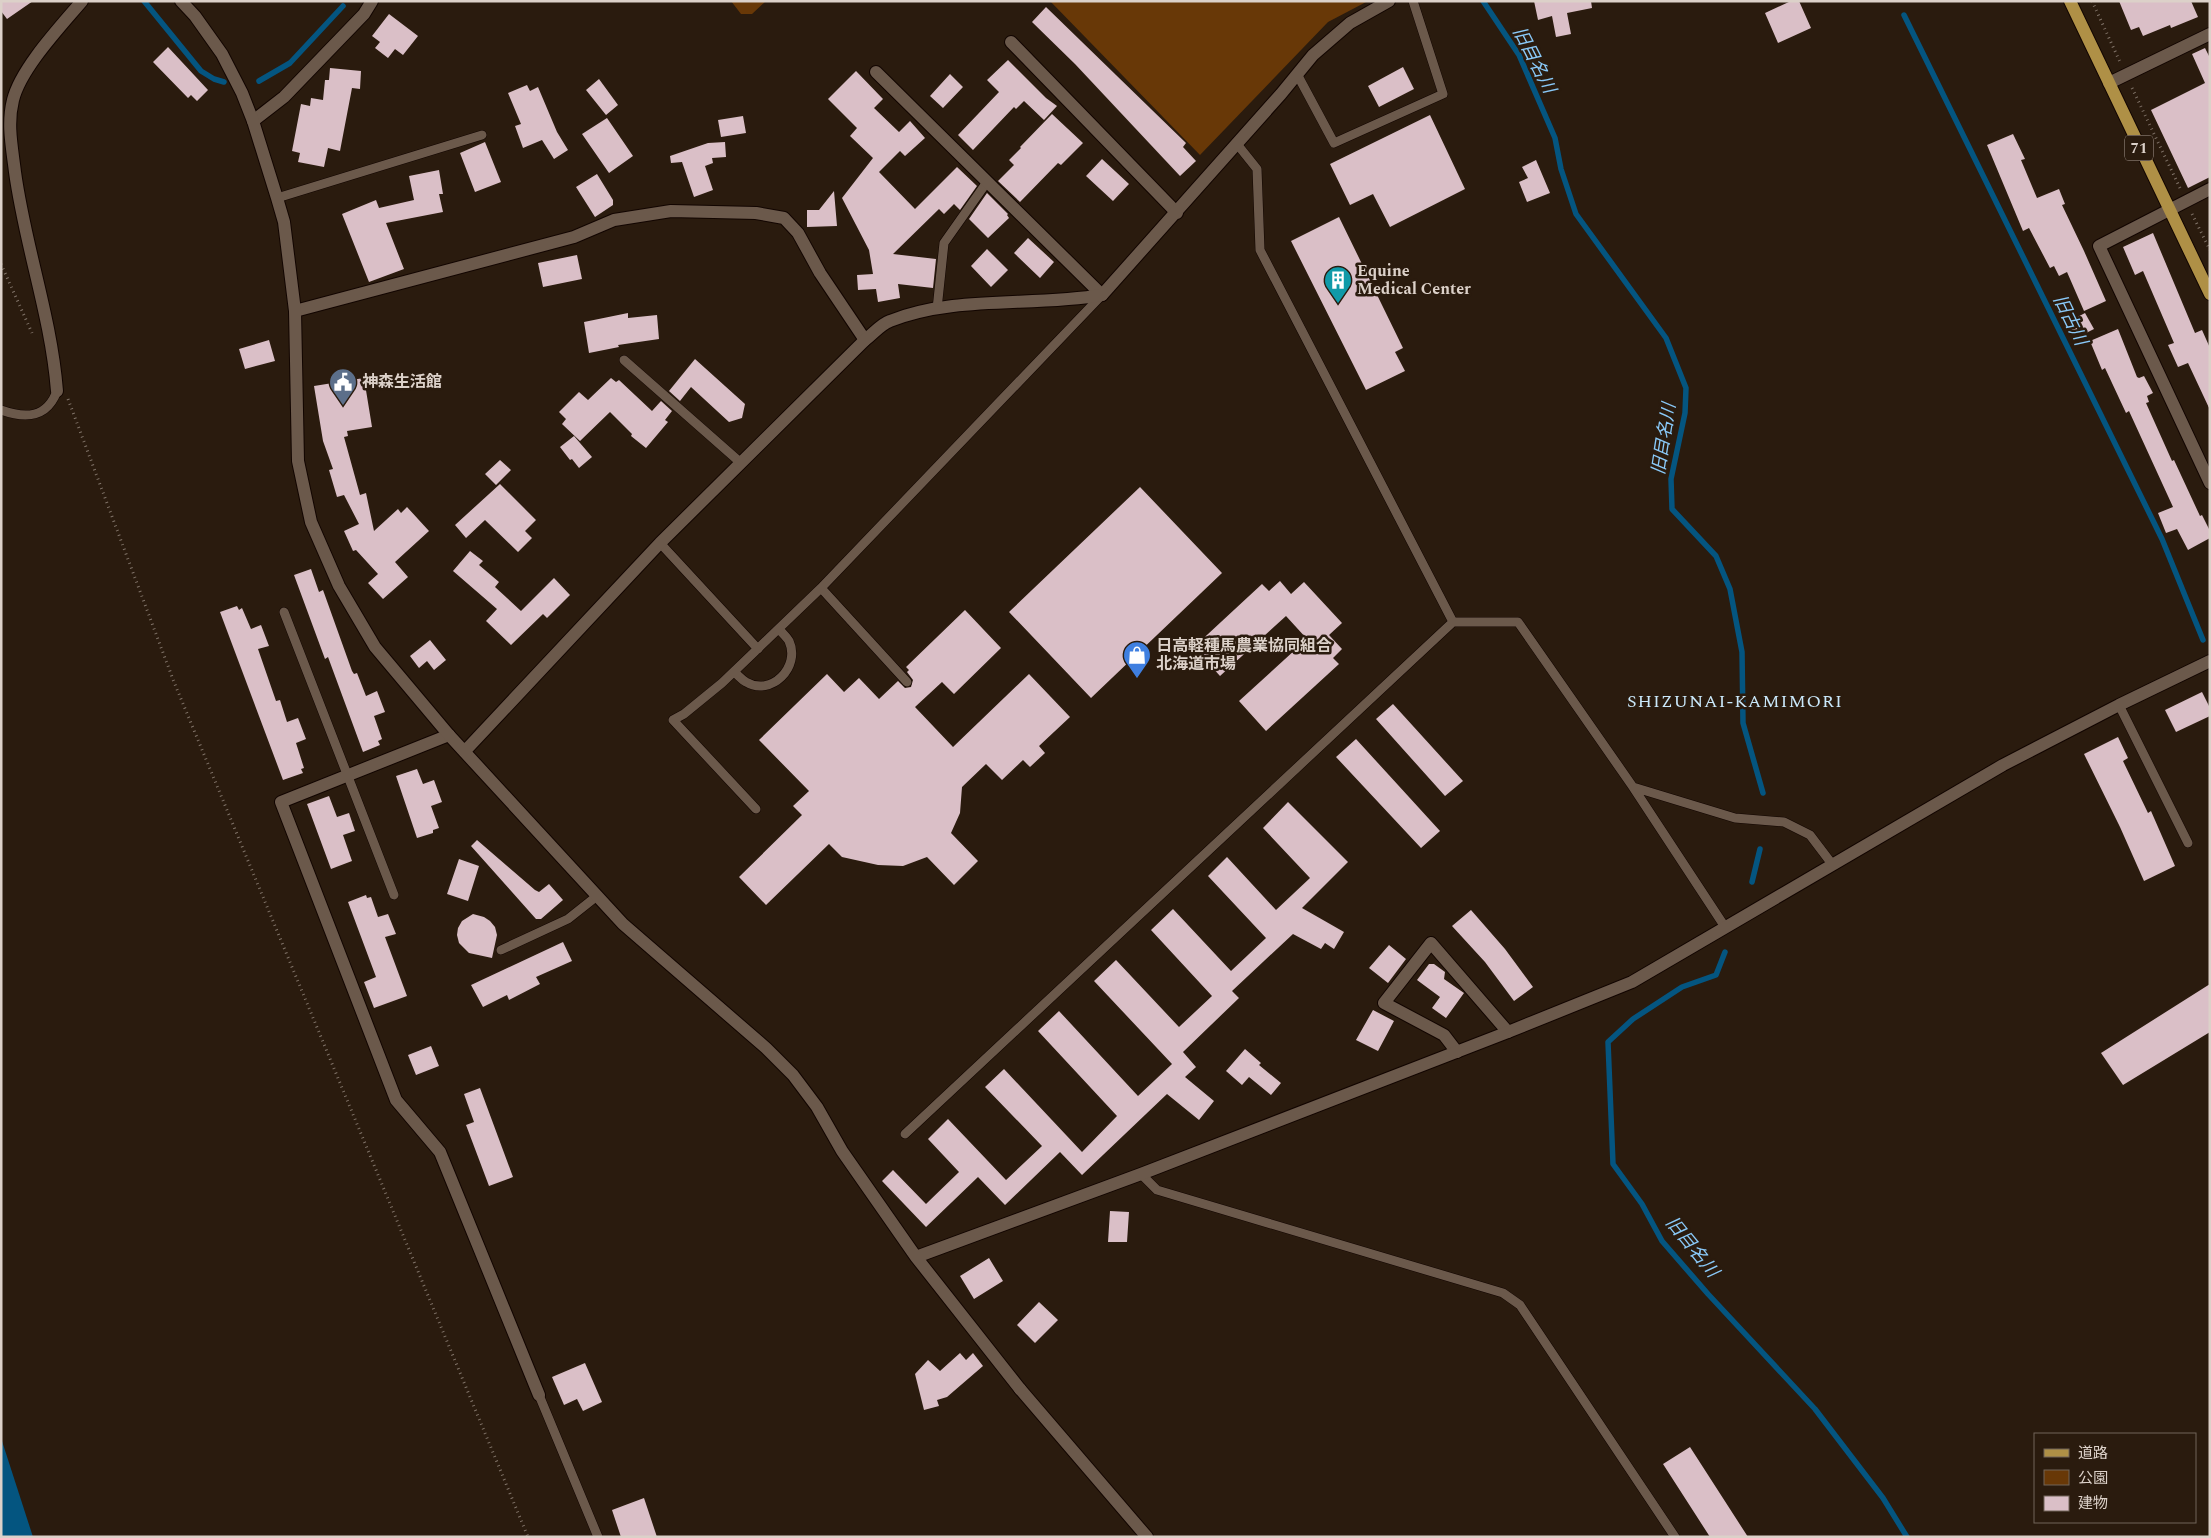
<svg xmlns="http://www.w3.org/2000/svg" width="2211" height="1538" font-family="Spectral,'Noto Sans JP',serif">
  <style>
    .green { fill: #683807 }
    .water { fill: #045580 }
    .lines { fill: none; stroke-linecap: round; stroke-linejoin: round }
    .stream { stroke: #045580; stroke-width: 5.5 }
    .building { fill: #dabfc7 }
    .lane-casing { stroke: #120500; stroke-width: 10 }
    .street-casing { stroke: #120500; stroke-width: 14 }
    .secondary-casing { stroke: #120500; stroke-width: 14 }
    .primary-casing { stroke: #120500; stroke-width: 14 }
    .path { stroke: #807368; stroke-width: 3; stroke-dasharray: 1 4; stroke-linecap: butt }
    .lane { stroke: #6b594b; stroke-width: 9 }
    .street { stroke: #6b594b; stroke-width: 12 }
    .secondary { stroke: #6b594b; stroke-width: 12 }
    .primary { stroke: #af9046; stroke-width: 12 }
    .labels { text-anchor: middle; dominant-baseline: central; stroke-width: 5; stroke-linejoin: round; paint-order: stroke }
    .shield { fill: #2a1b0e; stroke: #a79a91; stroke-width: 1 }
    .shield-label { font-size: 15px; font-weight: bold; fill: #dcd1c9 }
    .poi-label { font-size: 16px; font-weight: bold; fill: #dcd1c9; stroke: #2a1b0e; text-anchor: start }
    .water-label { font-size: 18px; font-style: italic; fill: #8ac9f8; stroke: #2a1b0e }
    .neighbourhood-label { font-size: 18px; letter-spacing: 1px; fill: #cae8fa; stroke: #2a1b0e }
  </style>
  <rect width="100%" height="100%" fill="#2a1b0e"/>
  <path class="green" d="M731,1H766L752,14H741Z
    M1050,1H1368L1328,22L1200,155Z"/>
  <path class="water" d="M1,1438L33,1537H1Z"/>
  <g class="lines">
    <path class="stream" d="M144,1L201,71L214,79L224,82
      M1483,1L1519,55L1555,138L1561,169L1576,214L1666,338L1686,388L1685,413L1671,479L1672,509L1716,556L1730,589L1742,652L1743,723L1763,793
      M1904,15L2162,539L2203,640
      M259,81L290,63L343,6
      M1752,882L1760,849
      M1725,952L1716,975L1682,987L1633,1019L1608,1042L1613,1164L1642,1204L1662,1241L1708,1294L1815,1409L1883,1498L1907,1537"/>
  </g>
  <path class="building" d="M1,1H33L7,19L1,11Z
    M1534,1H1591L1592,8L1567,13L1571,34L1556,37L1552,16L1538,20Z
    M1791,1H1799L1811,28L1778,43L1765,13Z
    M2119,1H2191L2198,17L2171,28L2170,25L2143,36L2139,27L2131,30Z
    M1046,7L1186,143L1183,147L1196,161L1180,176L1075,64L1032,22Z
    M389,14L418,36L403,55L395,49L388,58L375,48L380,42L372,36Z
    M168,47L208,90L197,101L191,95L188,98L153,62Z
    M2205,48L2210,58V177L2188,188L2151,110L2205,83L2192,54Z
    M1008,60L1046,98L1057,106L1044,120L1024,101L1016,109L1014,107L973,150L958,135L999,92L987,80Z
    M1403,67L1414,89L1379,107L1368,86Z
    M330,68L361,71L360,89L352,88L340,151L328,148L324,167L298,162L300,153L292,151L301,104L310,106L311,98L323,100L325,80H329Z
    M856,71L883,99L874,108L899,132L910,121L925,138L905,156L900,151L879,172L915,209L957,167L977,186L960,210L954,204L944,214L939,209L893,254L936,259L933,288L898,284L900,298L878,302L876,289L858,290L857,275L873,274L869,250L842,198L873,158L850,136L857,128L828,99Z
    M950,74L963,87L943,108L930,96Z
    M599,79L618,105L606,115L586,90Z
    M527,85L530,91L538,87L557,132L568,150L554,159L542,140L523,148L515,126L521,124L508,93Z
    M1052,114L1083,143L1061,165L1058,163L1020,202L998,181L1014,165L1009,160L1021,148L1020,147Z
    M1430,115L1465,189L1390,227L1373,194L1350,205L1330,164Z
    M743,116L746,133L721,137L718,120Z
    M607,118L633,156L609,173L582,134Z
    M2013,134L2025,159L2021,160L2037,198L2059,189L2065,204L2062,205L2084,251L2106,301L2084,311L2067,272L2059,276L2054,266L2050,268L2029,228L2023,231L1987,145Z
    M485,142L501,182L475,192L460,153Z
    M725,142L726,157L712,158L713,163L705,166L713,190L694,197L682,162L671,163L670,156L708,143Z
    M1102,159L1129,184L1113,201L1086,176Z
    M1536,160L1550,193L1527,202L1519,182L1528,178L1522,167Z
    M439,170L443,194H439L443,212L386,223L404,269L369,282L342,214L376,200L379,208L414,200L409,176Z
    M597,174L613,200V205L595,217L576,187Z
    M834,191L837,226L807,227V210H819Z
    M987,193L1008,214L1007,215L1009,218L988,238L969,219Z
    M1339,217L1403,348L1395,352L1405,371L1366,390L1291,241Z
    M2153,233L2195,333L2202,330L2210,348V410L2188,363L2178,367L2168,345L2174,343L2143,271L2135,275L2123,247Z
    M1028,238L1054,262L1040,278L1014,253Z
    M987,249L1008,270L991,287L971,266Z
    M577,255L582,279L543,287L538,263Z
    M628,313V318L657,315L659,339L618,345L619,347L589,353L584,322Z
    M2085,313L2094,329L2076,338L2068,322Z
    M2118,329L2137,377L2139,378L2144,376L2153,393L2147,396L2149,402L2146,403L2172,461L2174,460L2200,516L2202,515L2210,531V538L2188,550L2177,529L2166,533L2158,513L2173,507L2129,411L2126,413L2105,368L2102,370L2090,341Z
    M269,340L275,361L245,369L239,349Z
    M695,359L745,404L742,418L729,422L691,387L680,401L669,391Z
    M364,378L372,427L347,431L348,436L344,437L360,495L366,493L374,531L398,509L401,513L407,507L429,531L395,562L408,577L383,599L368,583L378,574L356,550L353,551L344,531L359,524L344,495L337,497L329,470L333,469L323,441L314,386Z
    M611,378L616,382L619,380L652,411L661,401L672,411L665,420L668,422L646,448L631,436L632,434L610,412L580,441L562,424L566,419L559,412L579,392L588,400Z
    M574,436L592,457L579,468L572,459L570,460L560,447Z
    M500,460L511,470L496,485L485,474Z
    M500,484L536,520L525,531L532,538L518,552L485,520L466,538L455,525Z
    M1140,487L1222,573L1091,698L1009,612Z
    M470,551L483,561L479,565L499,582L495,587L521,611L554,578L570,595L547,618L543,614L511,645L486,621L497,609L453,571Z
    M311,569L319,592L323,590L352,671L354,674L357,673L366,696L377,691L385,712L374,716L382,739L378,741L380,745L363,752L328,657L325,659L294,575Z
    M1280,581L1291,594L1304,582L1342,623L1329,635L1342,649L1333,658L1339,664L1266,731L1239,701L1307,639L1286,616L1220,676L1194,647L1262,584L1269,591Z
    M237,606L239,610L242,608L251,629L261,625L269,646L258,649L276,701L280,700L287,722L298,718L306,739L296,743L304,768L301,769L303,773L283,780L220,612Z
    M965,610L1001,648L954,694L942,682L915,707L953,747L1029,674L1070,717L1039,746L1045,753L1030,767L1023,760L1002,780L986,764L962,787L960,813L951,833L978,861L954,885L927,857L903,866L878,865L842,857L829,844L766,905L739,877L802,815L793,806L809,791L759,740L827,674L844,692L859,678L879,699L898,681L905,688L911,687L913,680L907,672L909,670L906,667Z
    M430,640L446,660L434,670L427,661L419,668L410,656Z
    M2202,692L2210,708V716L2176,732L2165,710Z
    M1393,704L1463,781L1445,796L1376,719Z
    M2118,737L2128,758L2123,761L2148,813L2151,811L2175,866L2144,881L2120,827L2084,754Z
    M1356,739L1440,831L1421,848L1336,757Z
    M417,769L423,784L434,780L442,802L431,806L439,828L433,830V833L417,838L396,776Z
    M329,796L337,817L349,813L355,831L343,835L352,861L331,869L307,804Z
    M1288,802L1348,862L1302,908L1344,932L1334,949L1325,943L1321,949L1293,934L1232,991L1239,998L1183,1052L1196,1067L1185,1077L1214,1101L1199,1120L1167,1094L1082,1175L1060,1152L1005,1205L978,1177L926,1227L882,1181L893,1170L926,1204L959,1172L928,1139L948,1119L1006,1180L1042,1146L985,1087L1004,1069L1082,1152L1117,1116L1038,1031L1059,1011L1138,1096L1172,1064L1094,981L1116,960L1179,1027L1212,996L1151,930L1173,909L1231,971L1266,938L1208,876L1227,857L1276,910L1310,878L1263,828Z
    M477,840L535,890L539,892L549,884L563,900L541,919H536L471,846Z
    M459,859L479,866L468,901L447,894Z
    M366,895L367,898L371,897L378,917L388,914L396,934L385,937L407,996L374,1008L364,982L376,977L348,902Z
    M1471,910L1505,949L1533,987L1514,1001L1485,962L1452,926Z
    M473,914L484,917L490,921L495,927L497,935L492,958L469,953L459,943L457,935L458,928L462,921Z
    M563,942L572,961L536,977L540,984L509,1000L507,995L483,1007L471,985Z
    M1389,945L1406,959L1388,983L1369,968Z
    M1429,964H1434L1445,972L1444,979L1464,993L1446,1018L1432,1008L1440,997L1417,980Z
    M2210,984V1032L2123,1085L2101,1053Z
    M1373,1010L1394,1021L1378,1051L1356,1040Z
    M431,1046L439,1066L416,1075L408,1055Z
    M1245,1049L1261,1063L1259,1065L1281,1083L1271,1095L1249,1077L1242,1085L1226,1071Z
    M480,1088L513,1177L489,1186L466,1125L474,1122L464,1094Z
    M1110,1211L1129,1212L1127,1242H1108Z
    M989,1258L1003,1281L974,1299L960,1276Z
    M1039,1302L1058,1320L1035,1343L1017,1325Z
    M960,1353L966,1360L973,1353L983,1366L947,1397L937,1400L939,1406L924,1410L915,1374L928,1360L940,1371Z
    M585,1363L602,1402L583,1411L577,1399L564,1405L552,1377Z
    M1690,1447L1748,1537H1710L1663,1464Z
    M644,1498L657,1537H621L612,1510Z"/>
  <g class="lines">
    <g class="lane-casing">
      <path id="lane" d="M1297,74L1334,143L1443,94L1413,1
        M277,198L482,135
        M937,309L944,243L987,182
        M624,360L741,463
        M1,410C26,419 47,418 57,391
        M660,543L758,649
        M284,612L394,895
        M1453,622H1518L1633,787L1735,818L1784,822L1810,835L1832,864
        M734,672C738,675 742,680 746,682C771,697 801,667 789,641C787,637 782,633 779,629
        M907,682L821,588L1102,295
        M2119,705L2188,843
        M1633,787L1725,927
        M756,809L673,720L684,714L722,683L821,588
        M501,950L568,919L597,896
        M905,1134L1453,622L1260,250L1257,169L1237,144
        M1141,1174L1157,1190L1503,1293L1520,1305L1675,1537
        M539,1395L598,1537"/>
    </g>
    <g class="street-casing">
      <path id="street" d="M1011,42L1177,213
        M876,72L1102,295
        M2109,83L2210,34
        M253,121L284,97L364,14L372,1
        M2210,189L2099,246L2210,483
        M295,311L574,237L614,220L671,211L756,213L784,218L798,233L820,273L865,340
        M57,391C51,316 25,246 15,172C12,147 7,124 13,100C21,68 60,27 82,1
        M449,735L281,802L396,1100L440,1152L539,1395
        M1457,1052L1444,1035L1384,1003L1431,943L1508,1032
        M1020,1389L1147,1537"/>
    </g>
    <g class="secondary-casing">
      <path id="secondary" d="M181,1L195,16L222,54L242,93L253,121L277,198L284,222L295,311L298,461L311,522L339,586L375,647L449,735L623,924L766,1048L793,1075L817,1107L842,1151L916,1257L1020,1389
        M465,751L660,543L865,340C873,334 881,324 890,321C955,295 1033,307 1102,295L1281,94L1313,55L1350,23L1389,1
        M916,1257L1141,1174L1508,1032L1632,982L2003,765L2119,705L2210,661"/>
    </g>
    <g class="primary-casing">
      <path id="primary" d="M2070,1L2210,294"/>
    </g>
    <path class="path" d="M2092,1L2120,62
      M2132,88L2180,188
      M2192,214L2210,250
      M1,264L32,333
      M68,399L174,682L528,1537"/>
    <use href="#lane" class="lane"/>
    <use href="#street" class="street"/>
    <use href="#secondary" class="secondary"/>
    <use href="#primary" class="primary"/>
  </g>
  <defs>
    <g id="building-pin" transform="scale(1.4375)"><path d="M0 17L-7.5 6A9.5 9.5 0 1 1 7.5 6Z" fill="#0f9aa8" stroke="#2a1b0e"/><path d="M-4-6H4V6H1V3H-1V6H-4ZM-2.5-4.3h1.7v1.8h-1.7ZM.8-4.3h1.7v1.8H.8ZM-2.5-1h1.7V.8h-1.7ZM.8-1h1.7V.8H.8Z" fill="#fff"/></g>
    <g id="civic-pin" transform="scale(1.4375)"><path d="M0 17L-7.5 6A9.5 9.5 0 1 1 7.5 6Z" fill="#5c6f8a" stroke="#2a1b0e"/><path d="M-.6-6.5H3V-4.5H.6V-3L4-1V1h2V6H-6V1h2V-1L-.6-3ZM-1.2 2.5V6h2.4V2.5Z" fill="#fff"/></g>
    <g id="shop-pin" transform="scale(1.4375)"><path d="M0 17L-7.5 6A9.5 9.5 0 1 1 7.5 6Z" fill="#3f7fe0" stroke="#2a1b0e"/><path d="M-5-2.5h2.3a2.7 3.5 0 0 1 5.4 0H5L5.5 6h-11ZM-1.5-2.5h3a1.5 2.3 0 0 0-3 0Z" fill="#fff"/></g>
  </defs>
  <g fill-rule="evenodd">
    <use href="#building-pin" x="1338" y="280"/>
    <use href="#civic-pin" x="343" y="382"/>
    <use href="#shop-pin" x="1137" y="655"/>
  </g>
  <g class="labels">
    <rect class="shield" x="2125" y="135.5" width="28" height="25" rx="4"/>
    <g class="shield-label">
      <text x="2139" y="148">71</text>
    </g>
    <g class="poi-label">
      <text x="1357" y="271">Equine<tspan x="1357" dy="18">Medical Center</tspan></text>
      <text x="362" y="382">神森生活館</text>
      <text x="1156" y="646">日高軽種馬農業協同組合<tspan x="1156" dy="18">北海道市場</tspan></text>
    </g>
    <g class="water-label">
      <text transform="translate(1534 60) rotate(63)">旧目名川</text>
      <text transform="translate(2070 320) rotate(64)">旧古川</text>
      <text transform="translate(1664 439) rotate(-81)">旧目名川</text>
      <text transform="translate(1692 1247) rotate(51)">旧目名川</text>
    </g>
    <g class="neighbourhood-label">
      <text x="1735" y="701">SHIZUNAI-KAMIMORI</text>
    </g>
  </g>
  <rect width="2211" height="1538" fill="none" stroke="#dcd1c9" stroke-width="5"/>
  <rect x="2034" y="1433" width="162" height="90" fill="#2a1b0e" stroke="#716459"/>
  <rect x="2044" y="1449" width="25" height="8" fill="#af9046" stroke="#716459"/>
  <text x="2078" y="1458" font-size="15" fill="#dcd1c9">道路</text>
  <rect x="2044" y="1470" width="25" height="15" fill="#683807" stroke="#716459"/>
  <text x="2078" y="1483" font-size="15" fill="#dcd1c9">公園</text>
  <rect x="2044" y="1496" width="25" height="15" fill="#dabfc7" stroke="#716459"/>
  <text x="2078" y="1508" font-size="15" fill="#dcd1c9">建物</text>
</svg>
